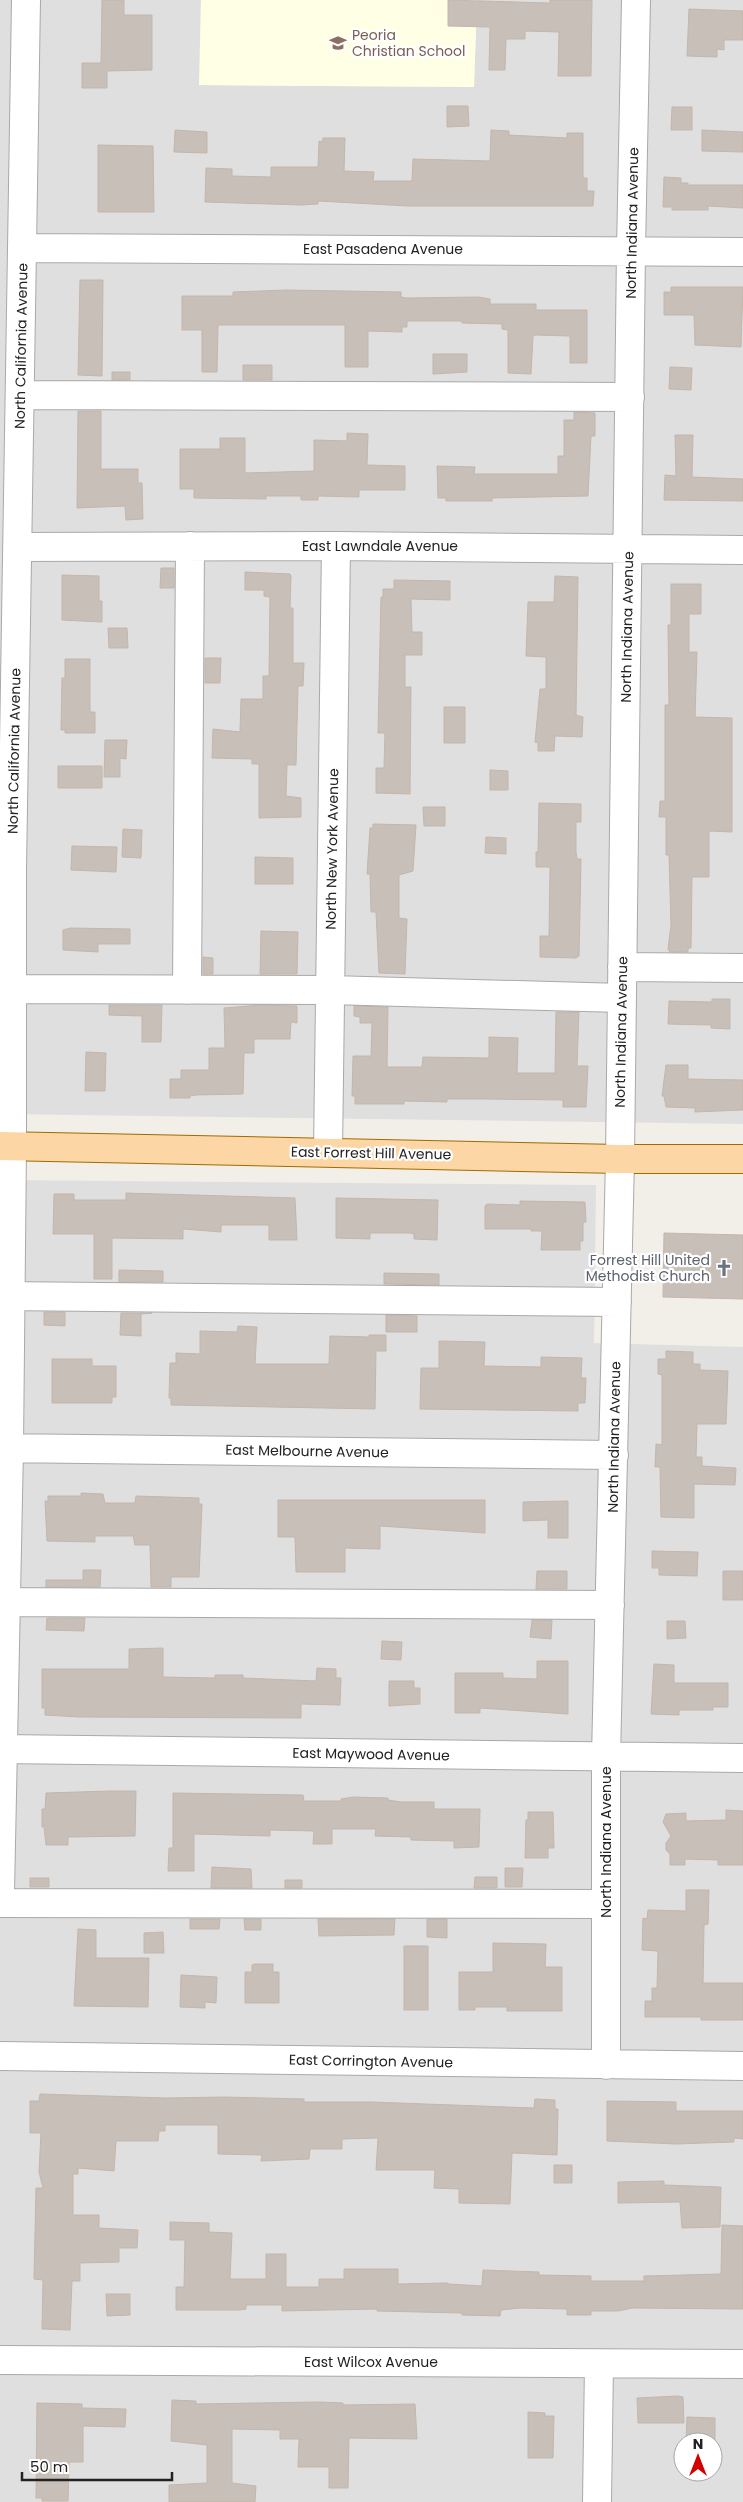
<svg xmlns="http://www.w3.org/2000/svg" width="743" height="2502" font-family="Poppins,sans-serif">
  <style>
    .residential { fill: #e0dfdf; fill-rule: evenodd }
    .education { fill: #ffffe5 }
    .building { fill: #c7bfb8; stroke: #c4b6ab }
    .lines { fill: none; stroke-linecap: round; stroke-linejoin: round }
    .minor-casing { stroke: #a9a9a9; stroke-width: 30 }
    .major-casing { stroke: #a06b00; stroke-width: 30 }
    .minor { stroke: #fff; stroke-width: 28 }
    .major { stroke: #fcd6a4; stroke-width: 28 }
    .labels { text-anchor: middle; dominant-baseline: central; stroke-width: 4.5; stroke-linejoin: round; paint-order: stroke }
    .education-label { font-size: 14px; fill: #785e54; stroke: #fff; text-anchor: start }
    .street-label { font-size: 14px; fill: #222; stroke: #fff }
    .worship-label { font-size: 14px; fill: #5b616d; stroke: #fff; text-anchor: end }
  </style>
  <rect width="100%" height="100%" fill="#f2efe9"/>
  <path class="residential" d="M0,0H201L200,85L474,87L477,0H743V1124L0,1114Z
    M0,1180L596,1185L594,1343L743,1347V2502H0ZM683,2442H713V2472H683Z"/>
  <path class="education" d="M201,0H477L474,87L199,85Z"/>
  <path class="building" d="M102,0H124V15H152V70L107,71V88H82V63H101Z
    M448,0L550,3V0H592L591,76H558L559,32L525,31V39H506L505,70H489L490,27L448,26Z
    M689,9L743,11V40H724V50L717,49V57L687,56Z
    M447,106H468L469,126L447,127Z
    M672,107H692V130H671Z
    M175,130L207,132V153L174,152Z
    M491,130L509,131V135L567,138V133H583V178H587V191H594L593,206H408L318,201V204L301,205L205,202L206,168L232,169V176L271,177V167H318L319,141L322,142L323,138H345L344,171L374,172L373,181H412L413,159L490,161Z
    M702,130L743,132V152L702,151Z
    M98,145L153,146L154,212H98Z
    M664,177L681,178V183H688V185H743V208L708,206V210H672V207H663Z
    M80,280H103L102,376L78,375Z
    M671,287H743L741,347L695,345L694,315H664V292H671Z
    M286,290L401,292V297L407,298L478,297L490,299V304H536V310H587V363H570V336L536,335L533,336L531,374L508,373V330L502,329V324L462,323V321H407V327H402V332L368,331V367H345V325H218L217,372H202V330H182V296H233V292Z
    M433,354H467V372L433,374Z
    M243,365H272V380H243Z
    M670,367L692,368L691,390L669,389Z
    M112,372H130V380H112Z
    M78,411H101V469H138V483H142L143,519L126,520L125,506L77,508Z
    M574,412L595,413V436H591L588,496L492,498V501H446V498H438L437,466L475,467L474,474H558V456H564V420H574Z
    M347,433L368,434L367,465L405,466V490H359V497L318,496V500H301V496H266V499L194,498V489H180V449H220V438H245V473L314,471V440L347,441Z
    M675,435H693L692,477L743,479V501L664,500L665,475L676,476Z
    M161,568H174V588H160Z
    M245,572L290,574L291,576L290,608H293V663H304L303,686H298L296,765H287L286,796L301,798V817L259,818V764H252V759L212,758L213,729L240,732L241,699H263V676H269L270,597L264,596V590H245Z
    M62,575L99,576V601H102V622L62,620Z
    M555,576L578,577L576,715L583,717L582,737L555,736L554,751H538V743L535,742L540,689H546V657L526,656L528,602H554Z
    M394,580L450,581V600L411,599L412,632H422V655H405V687H411L410,794L376,793V768H384L385,733H378L381,597H383V589H394Z
    M671,584H701V614H689V652H697L695,717L732,718V832L709,831V877H692L691,948H688V952H670L668,949L671,925L669,855H666V817H659L660,801H665V705H669L668,625H671Z
    M108,628H127L128,648H109Z
    M205,658H221L220,683H205Z
    M65,659H90V712H95V733H65V730H61L62,678H65Z
    M444,707H465V743H444Z
    M105,740H127L126,759L120,758V777H104Z
    M58,766H102V788H58Z
    M490,770L508,771V790H490Z
    M539,803L581,804V822H576V852L577,859H581L579,956L576,958L540,957V936H549L550,867H536V852H538Z
    M423,807H445V826H424Z
    M373,824L416,825L413,871L399,875V918L407,919L405,974L379,973L376,912H371L370,874H367L370,828H373Z
    M123,829L142,830L141,858L122,857Z
    M486,837L506,838V854L485,853Z
    M72,846L117,847L116,872L71,870Z
    M255,857L293,858V884H255Z
    M70,928L130,929V944H98V952L63,950V930Z
    M261,931L298,932L297,974H260Z
    M203,957L213,958V974H203Z
    M712,999H730V1029L711,1028V1025L668,1024L669,1001L712,1002Z
    M109,1005H162L161,1042H142V1016L109,1015Z
    M260,1005L297,1006V1023L291,1022L290,1039H254V1053H244L243,1094L196,1095L190,1096V1098H170V1079H181V1070H209V1048H225L224,1008Z
    M354,1006L388,1007L387,1067H422L423,1057L489,1058V1037L518,1038L517,1073H555L556,1012H579L577,1066H588L586,1107H563V1100L485,1099H447V1102L404,1101V1104H355V1096H352L353,1056H371L372,1023H360V1017L354,1016Z
    M86,1052L106,1053L105,1091H85Z
    M666,1065H688V1079L743,1080V1110L695,1112V1108L666,1107L664,1096H662Z
    M126,1193L295,1198L297,1240H269V1225H221V1232L183,1229V1239L112,1238V1279H94V1234H53L54,1194H74V1200H126Z
    M336,1198L438,1200L437,1240L414,1239V1234L410,1233H370V1239L336,1238Z
    M520,1201L585,1202L586,1222H583V1241H580V1250H541L542,1231H531V1229H485V1206L487,1204L520,1205Z
    M664,1233L743,1235V1299L663,1297Z
    M119,1270L163,1271V1282H119Z
    M384,1273L439,1274V1285L384,1284Z
    M44,1312H65V1326L44,1325Z
    M121,1313H152L141,1314V1336L120,1335Z
    M386,1315L417,1316V1332H386Z
    M238,1326L257,1327L255,1364H329L330,1336L369,1337V1335H386V1351H376L375,1409L171,1405V1398H169L170,1363H176V1353L200,1354V1331L237,1332Z
    M439,1341L485,1342L484,1366L541,1367V1357L582,1358L581,1378H586L585,1403H578V1411L420,1409L421,1368H439Z
    M666,1351L693,1352V1364H700V1370L728,1371L726,1424H697L696,1457H702V1466L736,1468L735,1485L694,1484V1518L661,1517L660,1467H655L656,1444L662,1445V1375L658,1374V1359H666Z
    M52,1359H92V1366H116V1397H112V1403H52Z
    M81,1493L103,1494L105,1503H135L136,1496L199,1498V1504H202L199,1577H171V1587H151L150,1545H135L133,1536H95V1542L47,1541L45,1501H48V1496H81Z
    M278,1500H485V1533L380,1526V1549L345,1548V1572H296L295,1537H278Z
    M568,1501V1538H548V1520L523,1521V1502Z
    M652,1551L698,1552L697,1576L659,1575V1568H652Z
    M83,1570H101L100,1587H46V1580H83Z
    M537,1571H567V1589H536Z
    M723,1571H743V1600H723Z
    M47,1618H85L84,1631L46,1630Z
    M532,1620H552L551,1639L530,1637Z
    M667,1621H685L686,1638L667,1639Z
    M382,1641L402,1642L401,1660L381,1659Z
    M163,1648V1677L215,1678V1675H243V1678L316,1681L317,1668L336,1669V1678H341L340,1705L301,1704V1718L79,1717L45,1715V1708H42V1669H129V1649Z
    M537,1661H568V1714L480,1708V1713H455V1673H503V1678L537,1679Z
    M654,1664L674,1665V1683H728V1707H713V1710H679V1715L651,1714Z
    M389,1681H414V1688H420V1704L389,1706Z
    M110,1791H136L135,1836L68,1837V1845H46L44,1827H42V1809H45L46,1793Z
    M173,1793L303,1795L304,1801H341V1799L353,1797L388,1798V1800L401,1802H434V1809H480L479,1847L454,1848V1841L411,1840V1837L375,1836L376,1829H332V1844H313L314,1831L270,1830V1836L194,1834V1871H168L169,1848H173Z
    M726,1810L743,1811V1865H718V1860L685,1859V1865H670V1854L666,1850V1843L671,1836L663,1822L666,1814L686,1813V1821L726,1820Z
    M528,1812H553L554,1848H548V1858H525L526,1820H528Z
    M212,1867L251,1869L252,1888H211Z
    M505,1868H523L522,1887H505Z
    M475,1877H497V1888H474Z
    M30,1878H49V1887H30Z
    M285,1880H302V1888H285Z
    M686,1890H709L708,1924L704,1925L703,1983H743V2020H701V2017H645V2001H652V1988H657L658,1951L642,1950L643,1918L647,1919L648,1910L686,1911Z
    M190,1919H220L219,1929H190Z
    M244,1919H261V1930H245Z
    M318,1919H395L394,1935L319,1936Z
    M427,1919H447V1938L427,1937Z
    M78,1929L96,1930V1958H149L148,2007L74,2006Z
    M163,1932L164,1953H144V1933Z
    M493,1943L546,1944L545,1967H562V2011H507V2007H475V2010H459V1972H493Z
    M404,1946H428V2010H404Z
    M254,1964H273V1972H279V2003H245V1972H252V1965Z
    M181,1975L217,1977L216,2003L205,2002V2008L180,2007Z
    M40,2094L166,2098L224,2097L304,2099V2102H371L534,2108L535,2099L555,2100V2109H558L557,2155L512,2153L510,2204L459,2203V2189L434,2188L435,2170H376L378,2138L342,2139V2149H310L309,2159L261,2161L262,2155L218,2154V2125H165V2131H159L158,2141H116L114,2171L78,2168V2174H73V2215H99V2228L138,2230L137,2248H119V2262L80,2263V2281H72L70,2330L42,2329L43,2280L34,2279L36,2188H43L39,2172L41,2133H30V2101H39Z
    M607,2101L676,2102V2111H743V2139L734,2138V2142L676,2144L607,2141Z
    M554,2165H572V2183H554Z
    M664,2181V2185L721,2187L720,2227L682,2228L680,2202L618,2203V2182Z
    M170,2222L209,2223V2232L232,2233L230,2279H266V2254H286V2287H319V2279H344V2269H398V2284L448,2283V2284L482,2286L483,2270L539,2272V2275L591,2276V2281H644V2276L721,2274L722,2225L743,2226V2309L632,2308L618,2311H591V2315H567V2309L520,2308L501,2310L500,2316L462,2315V2313L377,2311V2309L282,2311V2305H246V2309L239,2310H176V2287H184L185,2240H170Z
    M106,2294H130V2315L107,2316Z
    M678,2396L683,2397L684,2423H638L637,2398Z
    M172,2400L196,2401V2404L318,2402L343,2403V2405L415,2404L417,2439L349,2438L348,2488H329V2467H298L299,2439H280V2430L232,2429V2483L256,2486L255,2502H169V2485L207,2483V2445L171,2441Z
    M37,2403L82,2404V2408L126,2409L125,2427L83,2426V2462H69L68,2501H42V2498H36Z
    M528,2412L545,2413V2416H554L553,2458H528Z
    M687,2417L715,2418V2442L686,2441Z"/>
  <g class="lines">
    <g class="minor-casing">
      <path id="minor" d="M23,248L743,252
        M20,395L630,397
        M17,547L336,546L743,550
        M622,967L743,968
        M12,989L330,990L622,998
        M187,990L190,546
        M328,1152L336,546
        M0,1296L617,1302
        M0,1448L614,1455
        M0,1602L610,1605
        M0,1749L743,1758
        M0,1893L9,1448L12,1146V869L26,0
        M0,1903L606,1904
        M0,2056L743,2066
        M606,2065V1757L620,1159L631,250L636,0
        M0,2360L743,2364
        M597,2502L599,2364"/>
    </g>
    <g class="major-casing">
      <path id="major" d="M0,1146L620,1159H743"/>
    </g>
    <use href="#minor" class="minor"/>
    <use href="#major" class="major"/>
  </g>
  <defs>
    <g id="school-bare" transform="scale(1.35)"><path d="M0-5L7-2L0 1L-7-2ZM-4 1L0 2.5L4 1V4Q0 6-4 4Z" fill="#8d6e63" stroke="#fff" stroke-width="2.5" paint-order="stroke"/></g>
    <g id="church-bare" transform="scale(1.35)"><path d="M-1.2-6h2.4v3.5h3.3v2.4h-3.3V6h-2.4V-.1h-3.3v-2.4h3.3Z" fill="#6b7280" stroke="#fff" stroke-width="2.5" paint-order="stroke"/></g>
  </defs>
  <g fill-rule="evenodd">
    <use href="#school-bare" x="338" y="43"/>
    <use href="#church-bare" x="724" y="1268"/>
  </g>
  <g class="labels">
    <g class="education-label">
      <text x="352" y="35">Peoria<tspan x="352" dy="16">Christian School</tspan></text>
    </g>
    <g class="street-label">
      <text transform="translate(632 223) rotate(-89)">North Indiana Avenue</text>
      <text x="383" y="249">East Pasadena Avenue</text>
      <text transform="translate(21 346) rotate(-89)">North California Avenue</text>
      <text x="380" y="546">East Lawndale Avenue</text>
      <text transform="translate(627 627) rotate(-89)">North Indiana Avenue</text>
      <text transform="translate(14 751) rotate(-89)">North California Avenue</text>
      <text transform="translate(332 849) rotate(-89)">North New York Avenue</text>
      <text transform="translate(621 1032) rotate(-89)">North Indiana Avenue</text>
      <text transform="translate(371 1153) rotate(1)">East Forrest Hill Avenue</text>
      <text transform="translate(614 1437) rotate(-89)">North Indiana Avenue</text>
      <text transform="translate(307 1451) rotate(1)">East Melbourne Avenue</text>
      <text transform="translate(371 1754) rotate(1)">East Maywood Avenue</text>
      <text transform="translate(606 1842) rotate(-90)">North Indiana Avenue</text>
      <text transform="translate(371 2061) rotate(1)">East Corrington Avenue</text>
      <text x="371" y="2362">East Wilcox Avenue</text>
    </g>
    <g class="worship-label">
      <text x="710" y="1260">Forrest Hill United<tspan x="710" dy="16">Methodist Church</tspan></text>
    </g>
  </g>
  <g transform="translate(698 2457)"><circle r="24" fill="#ffffff" stroke="#a7a7a7"/>
  <path d="M0-4L9 19L0 12L-9 19Z" fill="#d40000"/>
  <text y="-8" font-size="14" font-weight="bold" text-anchor="middle" fill="#222222">N</text>
  </g>
  <path d="M22 2472v8h150v-8" fill="none" stroke="#222222" stroke-width="2.5"/>
  <text x="30" y="2472" font-size="15" fill="#222222" stroke="#ffffff" stroke-width="4" paint-order="stroke">50 m</text>
</svg>
